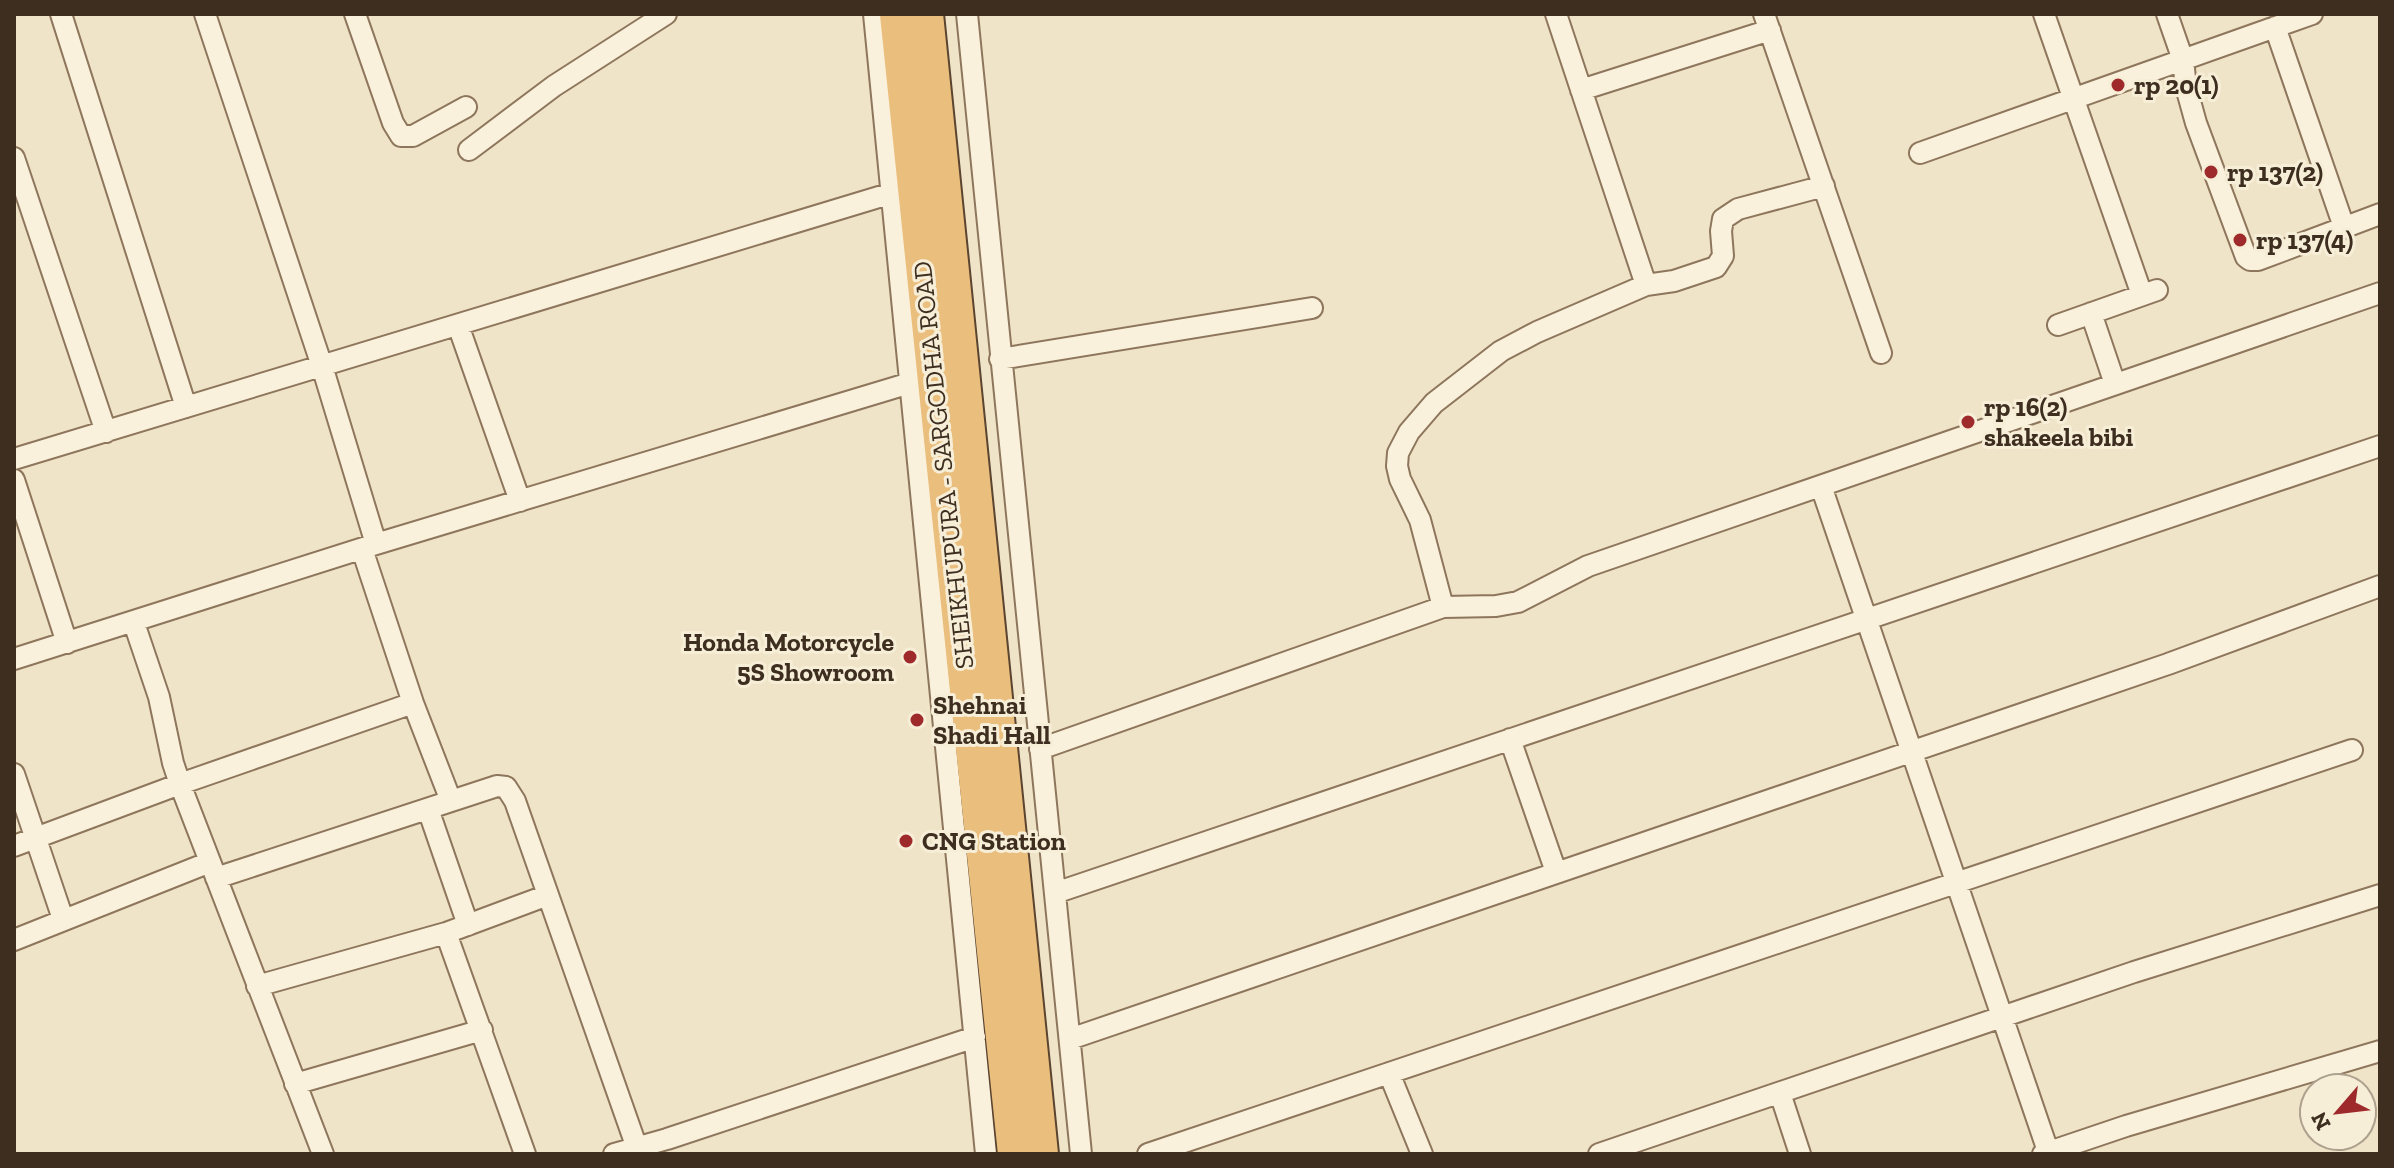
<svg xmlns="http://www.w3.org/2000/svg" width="2394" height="1168" font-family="'Zilla Slab',serif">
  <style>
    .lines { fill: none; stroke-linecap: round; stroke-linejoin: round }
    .minor-casing { stroke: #8d765c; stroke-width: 24 }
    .trunk-casing { stroke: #5b4430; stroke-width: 36 }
    .minor { stroke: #faf1dc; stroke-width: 20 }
    .trunk { stroke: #eabe7c; stroke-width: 32 }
    .poi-dot { fill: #9e2a2b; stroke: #f7eed8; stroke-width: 3 }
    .labels { text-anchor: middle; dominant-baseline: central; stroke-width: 6; stroke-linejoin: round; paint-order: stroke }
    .poi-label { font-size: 26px; font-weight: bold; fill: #3d2e20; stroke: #f7eed8; text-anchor: start }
    .street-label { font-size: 26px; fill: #3d2e20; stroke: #f7eed8 }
  </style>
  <rect width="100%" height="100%" fill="#f0e4c8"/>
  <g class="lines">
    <g class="minor-casing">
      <path id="minor" d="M61,14L186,407
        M205,14L322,366L376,544
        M355,14L393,123L401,136H413L466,107
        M874,14L986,1154
        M967,14L1081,1154
        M1556,14L1646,285
        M1764,14L1881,353
        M2044,14L2142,295
        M2167,14L2183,60L2186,87L2196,123L2246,257L2250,260H2258L2380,214
        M2275,27L2344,227
        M1581,90L1770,30
        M469,150L554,86L666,14
        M1920,153L2312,14
        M14,158L106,432
        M2091,313L2115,384
        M458,325L520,501
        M2058,325L2157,290
        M1000,359L1312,308
        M14,459L892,193
        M14,480L67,643
        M1821,486L2049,1154
        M362,549L413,703L451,801
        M1443,607L1420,520L1400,479L1397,466L1398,453L1409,432L1434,403L1501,351L1537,332L1646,285L1674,281L1716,267L1723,256L1721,231L1723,219L1738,209L1824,186
        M134,623L159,697L173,763L180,784L323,1154
        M14,659L376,544L910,383
        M1510,739L1556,872
        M1040,749L1443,607L1496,606L1518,602L1588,566L2380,293
        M14,774L63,919
        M428,809L468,925
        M14,846L180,784L413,703
        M216,878L497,786L506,787L515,801L637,1148
        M1055,893L2380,446
        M446,933L525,1154
        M14,940L210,862
        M257,986L446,933L548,895
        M1070,1039L2168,664L2380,586
        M1389,1073L1422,1154
        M295,1084L482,1030
        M1780,1093L1800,1154
        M614,1154L667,1139L975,1037
        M1148,1154L2352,750
        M1599,1154L2134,972L2380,895
        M2043,1154L2126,1126L2380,1051"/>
    </g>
    <g class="trunk-casing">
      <path id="trunk" d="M896,14L1014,1154
        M927,14L1042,1154"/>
    </g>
    <use href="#minor" class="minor"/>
    <use href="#trunk" class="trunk"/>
  </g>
  <g class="poi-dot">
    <circle cx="2118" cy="85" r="8"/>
    <circle cx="2211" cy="172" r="8"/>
    <circle cx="2240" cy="240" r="8"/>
    <circle cx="1968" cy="422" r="8"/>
    <circle cx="910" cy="657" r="8"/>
    <circle cx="917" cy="720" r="8"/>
    <circle cx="906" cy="841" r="8"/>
  </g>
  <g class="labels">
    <g class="poi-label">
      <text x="2134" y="85">rp 20(1)</text>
      <text x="2227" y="172">rp 137(2)</text>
      <text x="2256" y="240">rp 137(4)</text>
      <text x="1984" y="407">rp 16(2)<tspan x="1984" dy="30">shakeela bibi</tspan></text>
      <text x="894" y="642" text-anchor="end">Honda Motorcycle<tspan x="894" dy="30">5S Showroom</tspan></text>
      <text x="933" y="705">Shehnai<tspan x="933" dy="30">Shadi Hall</tspan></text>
      <text x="922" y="841">CNG Station</text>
    </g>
    <g class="street-label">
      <text transform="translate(943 465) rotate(-96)">SHEIKHUPURA - SARGODHA ROAD</text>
    </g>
  </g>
  <rect width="2394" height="1168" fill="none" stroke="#3d2e20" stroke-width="32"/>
  <g transform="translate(2338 1112) rotate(242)"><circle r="38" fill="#f7eed8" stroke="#ada18e" stroke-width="2"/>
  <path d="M0-6L14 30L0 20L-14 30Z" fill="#9e2a2b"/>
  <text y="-12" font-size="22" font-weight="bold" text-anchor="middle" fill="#3d2e20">N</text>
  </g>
</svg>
